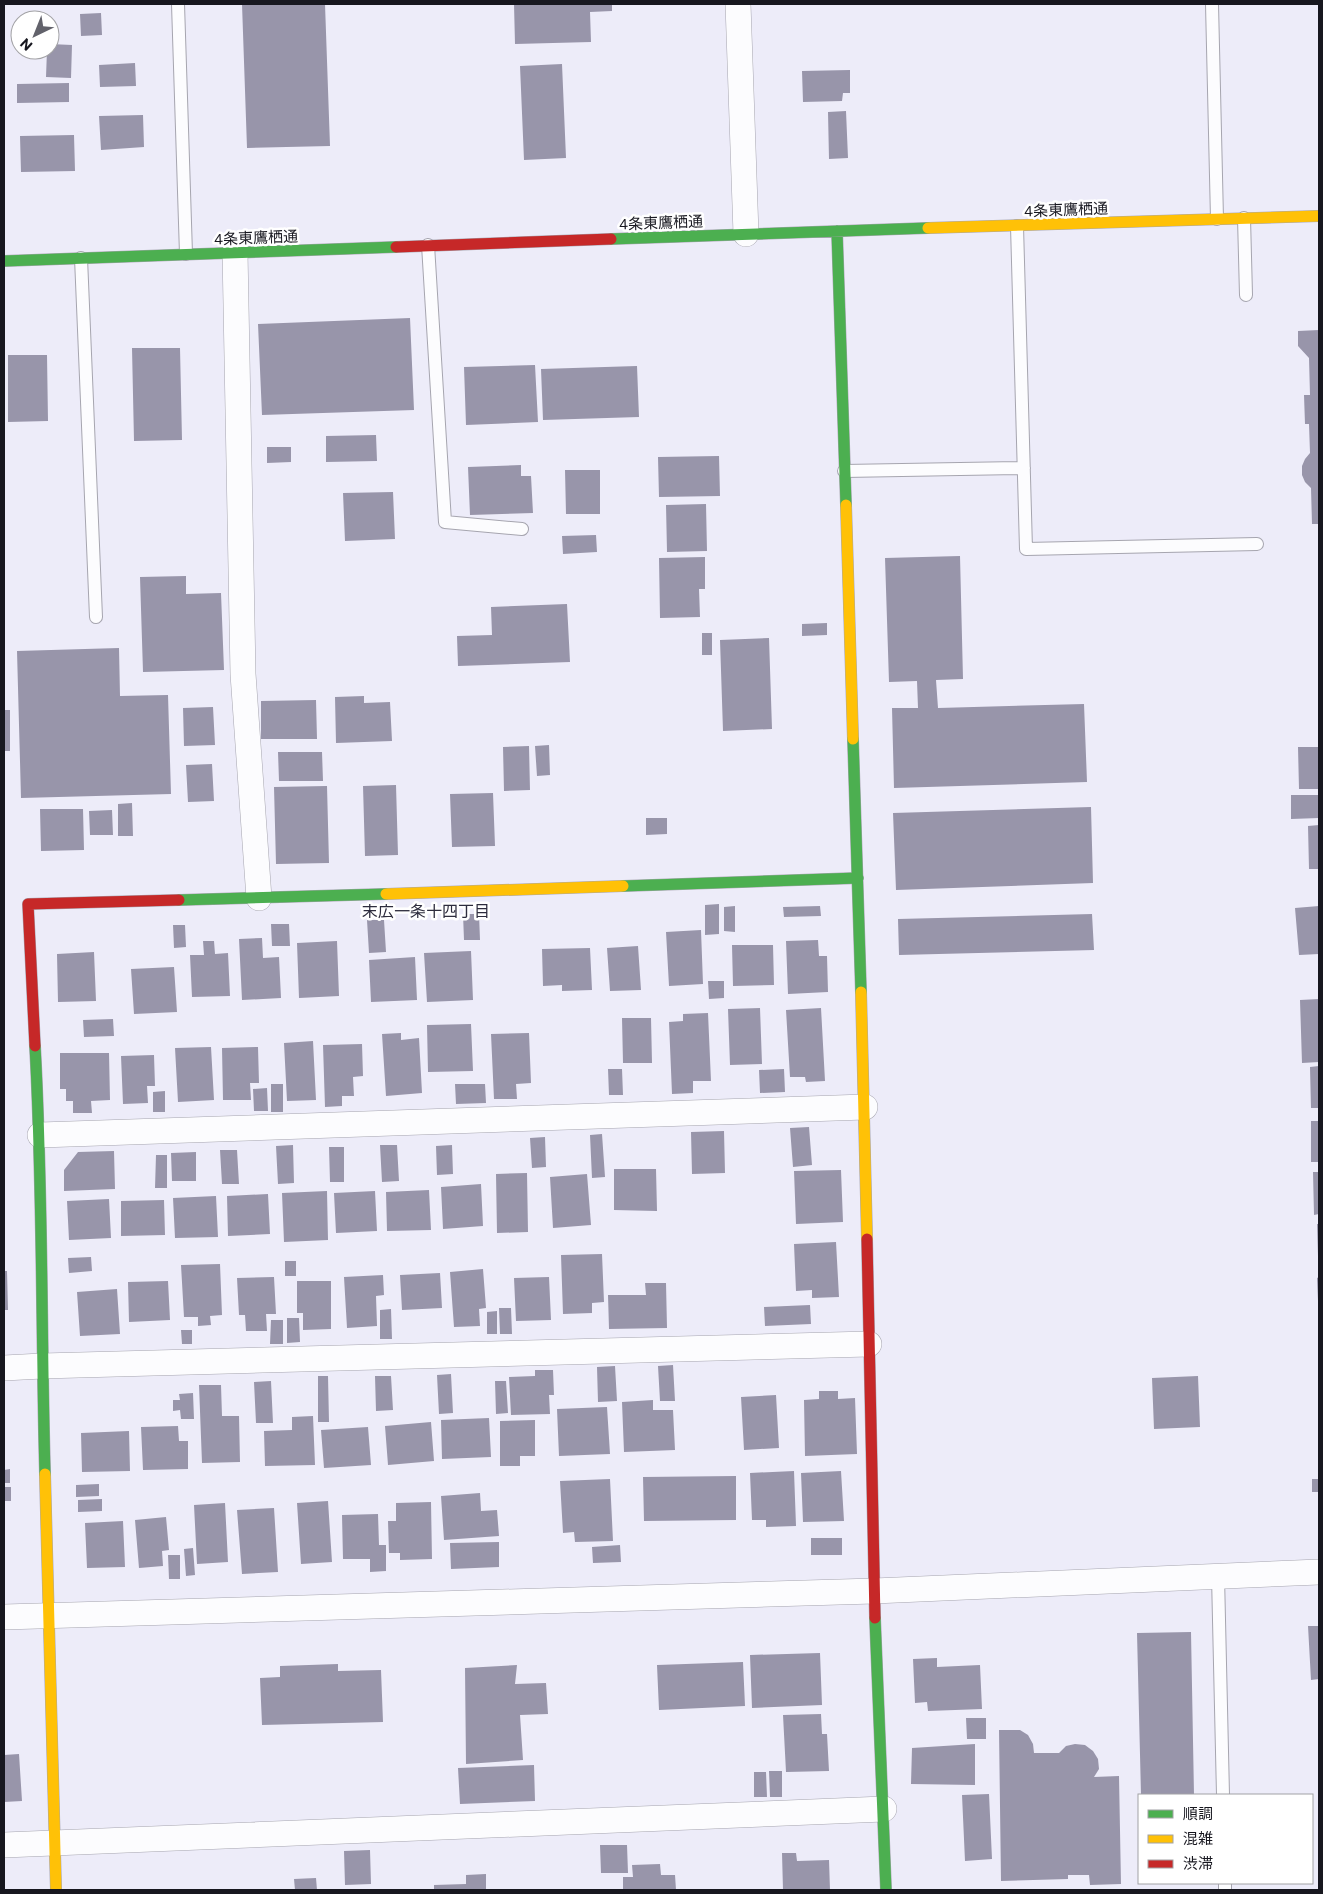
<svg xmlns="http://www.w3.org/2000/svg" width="1323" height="1894" font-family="Commissioner,'Noto Sans JP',sans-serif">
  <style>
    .building { fill: #9895aa }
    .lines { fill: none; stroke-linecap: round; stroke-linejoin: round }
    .lane-casing { stroke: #a6a5af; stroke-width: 14 }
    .street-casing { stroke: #a6a5af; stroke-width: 26 }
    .fast-casing { stroke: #a6a5af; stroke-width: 12 }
    .slow-casing { stroke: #a6a5af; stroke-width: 12 }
    .jam-casing { stroke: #a6a5af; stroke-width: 12 }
    .lane { stroke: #fcfcfe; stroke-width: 12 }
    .street { stroke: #fcfcfe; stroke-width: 25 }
    .fast { stroke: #4caf50; stroke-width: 11 }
    .slow { stroke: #ffc107; stroke-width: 11 }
    .jam { stroke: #c62828; stroke-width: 11 }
    .labels { text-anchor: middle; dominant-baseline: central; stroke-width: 5; stroke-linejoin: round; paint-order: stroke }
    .street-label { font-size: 15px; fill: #17171f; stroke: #fff }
    .neighbourhood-label { font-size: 16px; fill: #2d2c3d; stroke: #fff }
  </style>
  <rect width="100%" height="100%" fill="#edecf9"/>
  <path class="building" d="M242,4H325L330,146L247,148Z
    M514,4H612V11L590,12L591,42L515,44Z
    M101,13L102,35L81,36L80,14Z
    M50,44L72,45L71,78L46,77L47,50H50Z
    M135,63L136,86L100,87L99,65Z
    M562,64L566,158L524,160L520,66Z
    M850,70V93H843L842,101L803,102L802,71Z
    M69,83V102L17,103V84Z
    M846,111L848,158L829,159L828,112Z
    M143,115L144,147L101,150L99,116Z
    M74,135L75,171L21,172L20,136Z
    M410,318L414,410L262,415L258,324Z
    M1319,330V524H1312L1311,488L1305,482L1302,475V466L1305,459L1310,453L1309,424H1305L1304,395H1310L1309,358L1298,346V331Z
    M132,348H180L182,440L134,441Z
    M8,355H47L48,421L8,422Z
    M535,365L538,422L466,425L464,367Z
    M637,366L639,417L543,420L541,369Z
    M376,435L377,461L326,462V436Z
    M267,447H291V462L267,463Z
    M719,456L720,496L659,497L658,457Z
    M521,465V476H531L533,513L470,515L468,467Z
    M565,470H600V514H566Z
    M393,492L395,539L345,541L343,493Z
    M706,504L707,551L667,552L666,505Z
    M596,535L597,552L563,554L562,536Z
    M960,556L963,679L936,680L938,708L1084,704L1087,782L894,788L892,708H918L917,681L889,682L885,558Z
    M705,557V589H699L700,617L660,618L659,558Z
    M186,576V594L221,593L224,670L143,672L140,577Z
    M567,604L570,662L458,666L457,636L492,635L491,607Z
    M827,623V635L802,636V624Z
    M702,633H712V655H702Z
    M769,638L772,729L723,731L720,640Z
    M119,648L120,696L168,695L171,794L21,798L17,651Z
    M364,696V703L390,702L392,741L336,743L335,697Z
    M316,700L317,739H261V701Z
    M213,707L215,745L184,746L183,708Z
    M4,710H10V751H4Z
    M549,745L550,775L537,776L535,746Z
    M529,746L530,790L504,791L503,747Z
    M1298,747H1319V789H1299Z
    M278,752H322L323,781H279Z
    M212,764L214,801L188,802L186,765Z
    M396,785L398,855L365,856L363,786Z
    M327,786L329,863L276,864L274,787Z
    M493,793L495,846L452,847L450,794Z
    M1291,795H1319V818L1291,819Z
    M132,803L133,836H118V804Z
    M1091,807L1093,883L896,890L893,813Z
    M40,809H83L84,850L41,851Z
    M112,810L113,835H90L89,811Z
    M646,818H667V834L646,835Z
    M1319,825V869H1309L1308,826Z
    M719,904V934L705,935V905Z
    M735,906V932L724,931V907Z
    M820,906L821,916L784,917L783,907Z
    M1319,906V954L1299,955L1295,908Z
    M463,914H479L480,940H464Z
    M1092,914L1094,950L899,955L898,919Z
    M367,920H384L386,952L369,953Z
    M271,924H289L290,946H272Z
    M173,925H185L186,947L174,948Z
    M701,930L703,984L669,986L666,932Z
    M262,938L263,958L279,957L281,998L242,1000L239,939Z
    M818,940L819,956H827L828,992L788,994L786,941Z
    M203,941H214L215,954L228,953L230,996L192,997L190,955H204Z
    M337,941L339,996L299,998L297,943Z
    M732,945H773L774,985L733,986Z
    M638,946L641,990L610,991L607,948Z
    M590,948L592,990L562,991V985L543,986L542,949Z
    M471,951L473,1000L427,1002L424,953Z
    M94,952L96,1001L58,1002L57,954Z
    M415,957L417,1000L371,1002L369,960Z
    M174,967L177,1012L134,1014L131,969Z
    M708,981H724V998L709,999Z
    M1319,999V1062L1302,1063L1300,1000Z
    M760,1008L762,1064L730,1065L728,1009Z
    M821,1008L825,1081L806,1082L805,1077H790L786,1010Z
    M708,1013L711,1081H693V1093L672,1094L669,1022L683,1021V1014Z
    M622,1018H651L652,1063H623Z
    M113,1019L114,1036L84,1037L83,1020Z
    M471,1024L473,1071L428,1072L427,1025Z
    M401,1033V1040L419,1038L422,1093L386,1096L382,1034Z
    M529,1033L531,1083L516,1084L517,1099H494L491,1034Z
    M313,1041L316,1100L287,1101L284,1043Z
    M362,1044L363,1076L353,1077L354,1096H342V1106L325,1107L323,1045Z
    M211,1047L214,1100L178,1102L175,1048Z
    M258,1047L259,1083H250L251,1100H223L222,1048Z
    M60,1053H109L110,1100L91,1101L92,1113H73V1101H66V1089H60Z
    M154,1055L155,1086H147L148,1103L123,1104L121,1056Z
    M1319,1066V1108H1311L1310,1067Z
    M608,1069H622L623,1095H609Z
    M784,1069L785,1092L760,1093L759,1070Z
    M271,1084H283V1112H271Z
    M455,1084H485L486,1103L456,1104Z
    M267,1088L268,1111H254L253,1089Z
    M165,1091V1112H153V1092Z
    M1311,1121H1319V1162H1311Z
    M809,1127L812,1165L793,1167L790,1128Z
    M724,1131L725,1173L692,1174L691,1132Z
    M602,1134L605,1177L592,1178L590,1135Z
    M545,1137L546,1167L532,1168L530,1138Z
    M293,1145L294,1183L278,1184L276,1146Z
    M380,1145H397L399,1181L382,1182Z
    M452,1145L453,1174L437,1175L436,1146Z
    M329,1147H344V1182H330Z
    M220,1150H237L239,1184H222Z
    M114,1151L115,1189L64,1191V1170L78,1152Z
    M196,1152V1181H172L171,1153Z
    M156,1155H167V1188H155Z
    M614,1169H656L657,1211L614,1210Z
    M841,1170L843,1222L796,1224L794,1171Z
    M1313,1172H1319V1214L1314,1215Z
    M527,1173L528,1232L497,1233L496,1174Z
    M587,1174L591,1225L553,1228L550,1177Z
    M481,1184L483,1226L443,1229L441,1187Z
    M429,1190L431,1230L387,1231L386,1192Z
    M327,1191L328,1240L284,1242L282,1193Z
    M375,1191L377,1231L336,1233L334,1193Z
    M268,1194L270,1234L228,1236L227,1196Z
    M216,1196L218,1237L175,1238L173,1198Z
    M109,1199L111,1238L69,1240L67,1201Z
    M164,1200L165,1235L121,1236V1201Z
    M1317,1224H1319V1256H1318Z
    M836,1242L839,1297L812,1298V1290L796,1291L794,1244Z
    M602,1254L604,1302L592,1303V1313L563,1314L561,1255Z
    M91,1257L92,1271L69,1273L68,1258Z
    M285,1261H296V1276H285Z
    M220,1264L222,1315L210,1316L211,1325L198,1326V1317H184L181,1265Z
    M483,1269L486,1308L479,1309L480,1326L454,1327L450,1272Z
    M4,1271H7L8,1310H4Z
    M440,1273L442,1308L402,1310L400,1275Z
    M383,1275L384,1295L376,1296L377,1326L347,1328L344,1277Z
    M274,1277L276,1314H266L267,1331H246L245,1315H239L237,1278Z
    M549,1277L551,1320L516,1321L514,1278Z
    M1319,1277V1301H1318L1317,1278Z
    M168,1281L170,1320L129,1322L128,1282Z
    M297,1281H331V1329L303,1330V1313H297Z
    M645,1283H666L667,1328L609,1329L608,1295H646Z
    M117,1289L120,1334L80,1336L77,1292Z
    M810,1305L811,1324L765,1326L764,1307Z
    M499,1308H511L512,1334H500Z
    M391,1309L392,1339H380V1310Z
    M497,1311V1334H487V1312Z
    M287,1318H299L300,1342L287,1343Z
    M271,1320H283V1344H270Z
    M181,1330H192V1344H182Z
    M673,1365L675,1401H660L658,1366Z
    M615,1366L617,1401L598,1402L597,1367Z
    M535,1370H553L554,1395H549L550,1414L511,1415L509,1377L535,1376Z
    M451,1374L453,1413L439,1414L437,1375Z
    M318,1376H328L329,1422H318Z
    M375,1376H391L393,1410L376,1411Z
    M1198,1376L1200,1427L1154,1429L1152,1378Z
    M271,1381L273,1423H256L254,1382Z
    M495,1381H506L508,1413L496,1414Z
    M199,1385H221L222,1416H239L240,1462L202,1463Z
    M819,1391H838V1399L855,1398L857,1454L805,1456L804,1400L819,1399Z
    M193,1393L194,1419H181L180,1410L173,1411V1400H180L179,1394Z
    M776,1395L779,1448L744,1450L741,1397Z
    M653,1400V1410H673L675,1450L624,1452L622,1402Z
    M607,1407L610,1454L559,1456L557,1409Z
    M313,1416L315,1465L265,1466L264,1431L292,1430V1417Z
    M489,1418L491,1457L442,1459L441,1420Z
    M535,1420V1456H520V1466H500V1421Z
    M431,1422L434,1461L388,1465L385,1426Z
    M178,1426L179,1441H188V1469L143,1470L141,1427Z
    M368,1427L371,1465L324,1468L321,1430Z
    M129,1431L130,1471L82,1472L81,1433Z
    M10,1469V1483H4V1470Z
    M794,1471L796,1526L766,1527V1520H752L750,1473Z
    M841,1471L844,1521L803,1522L801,1473Z
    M736,1476V1520L644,1521L643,1477Z
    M610,1479L613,1541L575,1542L574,1532L563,1533L560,1481Z
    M1312,1479H1319V1492H1312Z
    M99,1484V1496L76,1497V1485Z
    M4,1487H11V1501H4Z
    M480,1493L481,1511L497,1510L499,1536L444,1540L441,1496Z
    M102,1499V1511L78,1512V1500Z
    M328,1501L332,1562L301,1564L297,1503Z
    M431,1502L432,1559L400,1560V1553H389L388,1521H396V1503Z
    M225,1503L228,1562L197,1564L194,1505Z
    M274,1508L278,1572L242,1574L237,1510Z
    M378,1514L379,1545H386V1571L370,1572V1559H343L342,1515Z
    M166,1517L169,1550L162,1551L163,1566L139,1568L135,1520Z
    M123,1521L125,1567L87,1568L85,1523Z
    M811,1538H842V1555H811Z
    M499,1542V1567L451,1569L450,1543Z
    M620,1545L621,1562L593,1563L592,1547Z
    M193,1548L195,1575L186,1576L184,1549Z
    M168,1555H180V1579H169Z
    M1308,1626H1319V1679L1311,1680Z
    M1191,1632L1194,1795H1141L1137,1633Z
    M820,1653L822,1705L752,1708L750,1655Z
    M937,1658V1667L980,1665L982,1709L928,1711L927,1702L915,1703L913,1659Z
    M743,1662L745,1706L659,1710L657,1665Z
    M338,1664V1671L381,1670L383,1722L262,1725L260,1678L280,1677V1666Z
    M517,1665L515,1684L546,1683L548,1714L520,1715L523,1760L466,1764L465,1668Z
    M821,1714L822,1734H827L829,1771L786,1772L783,1715Z
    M966,1718H986V1739H967Z
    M999,1730H1020L1028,1735L1033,1744L1034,1753H1059L1066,1746L1075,1744L1085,1745L1093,1751L1098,1759L1099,1769L1094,1777L1119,1776L1121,1884L1090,1885L1089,1875H1068V1879L1001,1881Z
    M975,1744V1785L911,1784L912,1748Z
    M19,1754L22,1801L4,1802V1755Z
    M534,1765L535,1801L460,1804L458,1768Z
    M769,1771H782V1797H770Z
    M754,1772H766L767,1797H754Z
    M989,1794L992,1859L965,1861L962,1795Z
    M600,1845H627L628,1873H601Z
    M370,1850L371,1884L345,1885L344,1851Z
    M782,1853H796L797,1861L829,1860L830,1890H783Z
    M660,1864L661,1875H675L676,1890H623V1877H633L632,1865Z
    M486,1874V1890H434V1885L466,1884V1875Z
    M316,1878L317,1890H295L294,1879Z"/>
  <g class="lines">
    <g class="lane-casing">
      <path id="lane" d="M178,4L186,254
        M1212,4L1217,219
        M1244,218L1246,295
        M1017,226L1026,549L1257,544
        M428,245L445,522L522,529
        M81,258L96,617
        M844,471L1024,468
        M1218,1576L1223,1795
        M1225,1883V1890"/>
    </g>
    <g class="street-casing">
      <path id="street" d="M738,4L746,234
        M235,252L243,674L259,898
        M40,1135L865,1107
        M4,1368L42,1366L869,1344
        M4,1617L874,1591L1319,1572
        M4,1845L884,1809"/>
    </g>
    <g class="fast-casing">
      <path id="fast" d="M837,231L846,505
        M611,239L928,228
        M4,261L396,247
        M853,739L861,992
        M623,886L858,878
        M179,900L386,894
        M35,1046C43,1189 41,1332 45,1474
        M875,1618L886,1890"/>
    </g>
    <g class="slow-casing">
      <path id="slow" d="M928,228L1319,216
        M846,505L853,739
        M386,894L623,886
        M861,992L867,1239
        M45,1474L56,1890"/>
    </g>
    <g class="jam-casing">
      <path id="jam" d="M396,247L611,239
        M35,1046L28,904L179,900
        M867,1239L875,1618"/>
    </g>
    <use href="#lane" class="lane"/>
    <use href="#street" class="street"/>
    <use href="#fast" class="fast"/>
    <use href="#slow" class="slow"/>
    <use href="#jam" class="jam"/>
  </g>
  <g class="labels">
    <g class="street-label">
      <text transform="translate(1066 209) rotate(-2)">4条東鷹栖通</text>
      <text transform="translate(661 222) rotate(-2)">4条東鷹栖通</text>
      <text transform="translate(256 237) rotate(-2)">4条東鷹栖通</text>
    </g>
    <g class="neighbourhood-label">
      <text x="426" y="910">末広一条十四丁目</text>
    </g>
  </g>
  <rect width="1323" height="1894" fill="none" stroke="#17171f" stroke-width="10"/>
  <rect x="1138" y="1794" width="175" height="90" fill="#ffffff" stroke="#a2a2a5"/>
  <rect x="1148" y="1810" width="25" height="8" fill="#4caf50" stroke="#a2a2a5"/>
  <text x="1183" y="1819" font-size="15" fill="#17171f">順調</text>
  <rect x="1148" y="1835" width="25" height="8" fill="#ffc107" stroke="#a2a2a5"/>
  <text x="1183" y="1844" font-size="15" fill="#17171f">混雑</text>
  <rect x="1148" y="1860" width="25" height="8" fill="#c62828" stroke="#a2a2a5"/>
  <text x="1183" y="1869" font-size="15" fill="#17171f">渋滞</text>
  <g transform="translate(35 35) rotate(223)"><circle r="24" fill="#ffffff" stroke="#a2a2a5"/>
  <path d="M0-4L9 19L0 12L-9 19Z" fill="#62626b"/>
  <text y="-8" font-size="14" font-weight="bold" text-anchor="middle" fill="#17171f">N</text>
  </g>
</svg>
